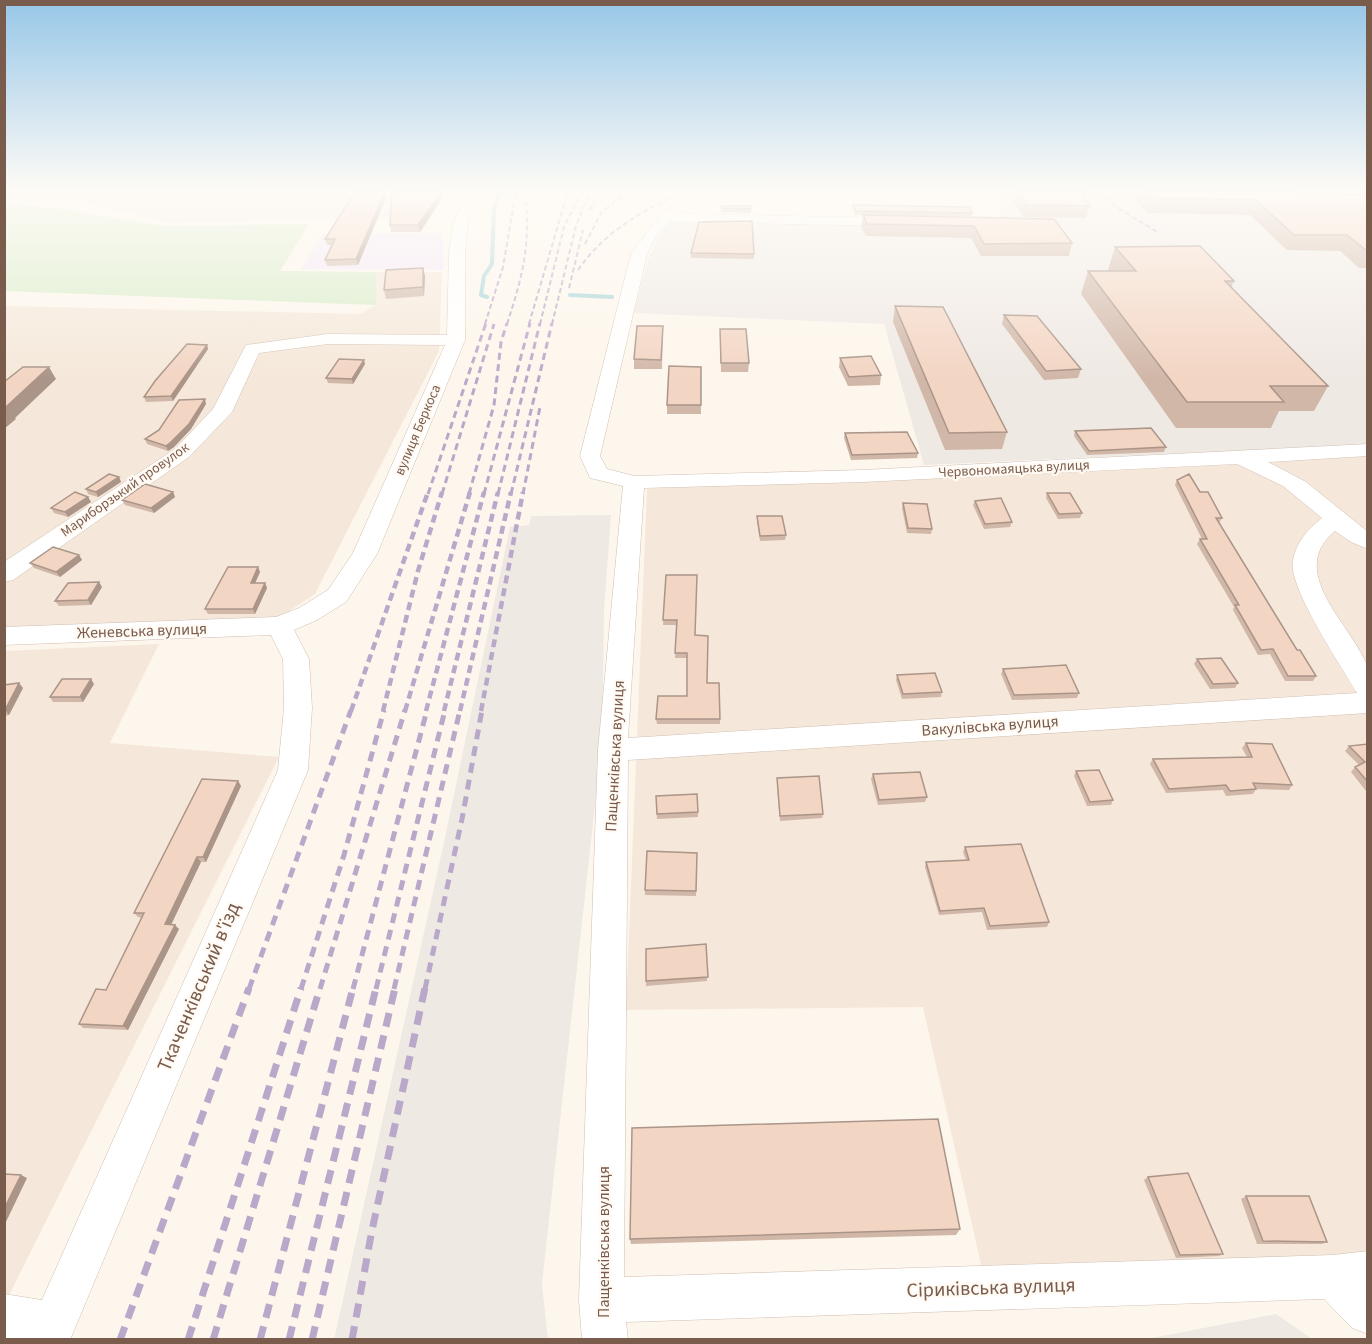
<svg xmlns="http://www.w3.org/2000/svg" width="1372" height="1344" font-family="'Source Sans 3',sans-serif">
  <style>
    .residential { fill: #f5e8da }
    .industrial { fill: #efe9e4 }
    .education { fill: #f3e8fa }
    .green { fill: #d8ecc9 }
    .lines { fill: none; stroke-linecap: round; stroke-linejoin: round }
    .stream { stroke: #a5d3da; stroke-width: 4 }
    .minor-casing { stroke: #d1beb0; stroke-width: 1 }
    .minor { fill: #fff; fill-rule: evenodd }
    .rail-far4 { stroke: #b9a8c9; stroke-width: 2; stroke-dasharray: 5 3; stroke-linecap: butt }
    .rail-far3 { stroke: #b9a8c9; stroke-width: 3; stroke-dasharray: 7 4.5; stroke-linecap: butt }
    .rail-far2 { stroke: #b9a8c9; stroke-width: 4.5; stroke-dasharray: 8 5; stroke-linecap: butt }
    .rail-far1 { stroke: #b9a8c9; stroke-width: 5; stroke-dasharray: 10 7; stroke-linecap: butt }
    .rail { stroke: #b9a8c9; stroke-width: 7; stroke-dasharray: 14 9; stroke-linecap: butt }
    .wall { fill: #d1b7a8 }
    .shaded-wall { fill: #aa9588 }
    .building { fill: #f3d5c3; stroke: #aa9588; stroke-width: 1.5 }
    .labels { text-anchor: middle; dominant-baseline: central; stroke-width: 4.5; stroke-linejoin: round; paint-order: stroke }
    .far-street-label { font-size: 14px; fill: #7a5c4d; stroke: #fffaf3 }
    .street-label { font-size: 16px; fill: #7a5c4d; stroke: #fffaf3 }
    .near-street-label { font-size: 20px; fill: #7a5c4d; stroke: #fffaf3 }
  </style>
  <rect width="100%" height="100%" fill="#fdf6ec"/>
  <path class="residential" d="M376,272H442L439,351L315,594L271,623L5,629L4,306L360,314L376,305Z
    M1367,451V1289L982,1269L923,1007L626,1010L647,489Z
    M159,644L110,743L279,757L5,1303V651Z"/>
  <path class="industrial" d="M5,191H419L417,217L169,223L86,203L5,200Z
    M999,191H1367V445L924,465L884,324L634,313L648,260L664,227L672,223L1001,228Z
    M611,515L604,610L602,742L542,1284L548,1339L334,1340L444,842L510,527L529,525L531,516Z
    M1276,1314L1312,1339H1147Z"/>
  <path class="education" d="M443,233V270L301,269L323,234Z"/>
  <path class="green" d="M5,203L61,209L164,226L309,224L280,271L376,272V305L5,291Z"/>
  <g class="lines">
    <path class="stream" d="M570,295L612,297
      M487,297L481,295L484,276L492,264L494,209L501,191"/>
    <g class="minor-casing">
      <path id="minor" d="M470,191H484L468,221L465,252V340L377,554L346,602L317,620L294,630L309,659L312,708L308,770L70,1340H4V1294L42,1300L278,770L284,708L283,659L271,635L4,645V627L276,617L299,608L328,590L353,553L445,345L328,344L259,353L232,412L189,457L13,580L4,582V562L175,449L213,409L246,345L328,334L447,335L449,252L454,221Z
        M700,191H717L680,214L898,218L905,222L898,226L670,222L657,235L647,254L600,456L607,469L634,476L863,470L1368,444V456L1268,462L1306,482L1368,532V549L1351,542L1335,531C1286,571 1349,623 1366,663C1372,676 1368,699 1368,713L628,760L624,1277L1333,1255L1368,1251V1334L1352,1328L1324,1299L626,1322L628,1340H582L579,1300L598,750L623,486L590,478L580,456L631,254L660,215ZM1237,464L1283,486L1322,518C1307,530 1297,541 1293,560C1287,586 1342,667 1357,693L628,738L644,488L863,482Z"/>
    </g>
    <use href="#minor" class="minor"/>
    <path class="rail-far4" d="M1102,191L1113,205L1159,233
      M590,210L599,191
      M585,244L601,213L628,191
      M578,270C605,231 642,211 684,191
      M569,288L583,230
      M485,324L503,267L516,191
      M507,324C523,275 531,244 525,191
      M529,324L568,191
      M540,324L564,227L582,191
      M552,324L576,226L588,196"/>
    <path class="rail-far3" d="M428,494L486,323
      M442,494L494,324
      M469,494L494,405L501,342L507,323
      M484,494L530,323
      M498,494L540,323
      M511,494L552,323
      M523,494L540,407"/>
    <path class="rail-far2" d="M351,711L428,492
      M383,711L418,571L442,492
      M405,711L470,492
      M426,711L484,492
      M444,711L498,492
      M460,711L511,492
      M481,711L523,492"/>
    <path class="rail-far1" d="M249,989L351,710
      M301,989L344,855L384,710
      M320,989L405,710
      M353,989L427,710
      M376,989L445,710
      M394,989L460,710
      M425,989L462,819L482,710"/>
    <path class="rail" d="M120,1340L249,988
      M188,1340L301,988
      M213,1340L320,988
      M260,1340L353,988
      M289,1340L376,988
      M312,1340L395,988
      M352,1340L372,1230L425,988"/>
  </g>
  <path class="wall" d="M442,191L443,197L420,232H391L390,225Z
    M1007,191H1087L1083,196L1090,206L1086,218L1023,217Z
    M1128,191H1294L1296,193L1368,195V268H1359L1340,251L1287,250L1250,215L1147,213Z
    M386,198L358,265L327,266L325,260L332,245H327L325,239Z
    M853,205L972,213V216L855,215L853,209Z
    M721,206H751V213L721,212Z
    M863,215L1054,219L1072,243L1069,256H981L971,238L866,236L861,227Z
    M1115,247L1234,281L1231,288L1328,386L1314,411H1279L1271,428H1176L1081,294L1088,271H1109L1108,270Z
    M691,253L754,254V259L691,258Z
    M423,268L425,276L424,296L386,299L384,290Z
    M895,306L1007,432L1002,449L945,450L893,322Z
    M1004,315L1081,369L1078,378L1044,380L1002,324Z
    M663,326L662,369H634V359Z
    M720,329L749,363L748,372H721Z
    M207,345L208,349L173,401L146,402L144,397Z
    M840,358L881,375L880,385L848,386L839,367Z
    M365,364L353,384L328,383L326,378Z
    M701,367V414H667V405Z
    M206,404L191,429L174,447L168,451L147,444L145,439Z
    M1075,431L1166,447L1164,452L1087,455L1074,436Z
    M845,433L918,453L917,458L851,460L844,438Z
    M119,477L121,482L98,497L88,494L86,489Z
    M1177,480L1200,492L1222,518L1219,523L1297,650L1316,676L1313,681H1285L1270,654L1258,655L1233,610L1234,607L1197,544L1200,539H1202L1175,485Z
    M173,492L175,497L154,513L125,505L122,500Z
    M1047,493L1082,513L1080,518L1058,519L1046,498Z
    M88,497L91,502L68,517L54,513L51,508Z
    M975,501L1012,522L1010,527L984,529L973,505Z
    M903,503L932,529L931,534L907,533L902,508Z
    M757,516L786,535L785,540L760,541L757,521Z
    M79,555L82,560L60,577L34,568L30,563Z
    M258,567L260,572L255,583H265L267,588L255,614H208L205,609Z
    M666,575L695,635L707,683H719L720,724H657L656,719L687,696V658H675L677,625H663Z
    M102,587L91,605L59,606L55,601Z
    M1197,659L1238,683L1235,688L1210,689L1194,664Z
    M1003,669L1079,693L1077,698L1012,700L1001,674Z
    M897,675L942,692L941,697L902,699L896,680Z
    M94,684L83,702H53L50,697Z
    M4,685L23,688L9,715L4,716Z
    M1246,743L1292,785L1289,790L1256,789L1253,794L1226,796L1223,790L1166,793L1150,764L1153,759L1247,757L1242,748Z
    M1368,744V790L1366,791L1351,772L1355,767L1359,765L1345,751L1349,746Z
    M1076,771L1113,800L1111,805L1087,806L1074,776Z
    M873,774L927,797L925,802L878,805L871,779Z
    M777,778L823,814L822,818L780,821L777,783Z
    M238,781L241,786L206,862H201L171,925L179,929L128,1030L83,1028L79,1024L106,990L142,918L138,917L134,913Z
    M656,796L698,812V817L657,819Z
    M965,847L1049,922L1047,927L987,930L982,912L939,915L925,867L926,862L966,860L963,852Z
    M697,853L696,896L645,895V890Z
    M706,944L707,981L646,986V949Z
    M1148,1177L1223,1254L1219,1256L1176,1258L1144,1180Z
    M1246,1196L1327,1242L1322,1244H1257L1241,1199Z
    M960,1229L956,1235L631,1244L630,1239Z"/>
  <path class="shaded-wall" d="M442,191L443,197L420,232L418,225Z
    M385,192L386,198L358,265L356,259Z
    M423,268L425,276L424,296L423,287Z
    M207,345L208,349L173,401L171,396Z
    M364,360L365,364L353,384L352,379Z
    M49,367L56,379L15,418L16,419L4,429V410L6,407Z
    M205,399L206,404L191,429L174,447L168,451L166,446Z
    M119,477L121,482L98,497L96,492Z
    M173,492L175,497L154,513L151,508Z
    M88,497L91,502L68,517L65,512Z
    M79,555L82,560L60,577L56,572Z
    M258,567L260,572L253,588L251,583Z
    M99,582L102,587L91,605L88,600Z
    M265,583L267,588L255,614L253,609Z
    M91,679L94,684L83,702L80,697Z
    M19,683L23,688L9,715L5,710Z
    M238,781L241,786L206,862L203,857Z
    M197,857L201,862L169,929L165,924Z
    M175,925L179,929L128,1030L123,1026Z
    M21,1175L27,1178L5,1224L4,1209Z"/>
  <path class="building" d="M392,191H442L418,225H390Z
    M1017,191H1084H1080L1090,206L1026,205Z
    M1146,191H1294L1296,193L1368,195V252L1347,235H1294L1256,200L1152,198Z
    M355,192H385L356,259L325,260L335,239H325Z
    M853,205L970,207L972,213L856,211Z
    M721,206H751V209L721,208Z
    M863,215L1054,219L1072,243L984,244L974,226L867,224Z
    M752,221L754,254L691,253L699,222Z
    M1200,246L1234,281H1225L1328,386H1270L1284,402H1187L1088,271H1136L1115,247Z
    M423,268V287L384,290L386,270Z
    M895,306L943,307L1007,432L949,433Z
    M1004,315L1037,316L1081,369L1046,371Z
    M637,326H663L661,360L634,359Z
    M720,329H746L749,363H721Z
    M187,344L207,345L171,396L144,397L155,381Z
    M871,356L881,375L849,377L840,358Z
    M339,359L364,360L352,379L326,378Z
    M669,366L701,367V405H667Z
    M23,367H49L6,407H8L4,410V382Z
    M205,399L189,424L171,442L166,446L145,439L159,430L179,400Z
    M1151,428L1166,447L1089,451L1075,431Z
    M907,432L918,453L852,455L845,433Z
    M109,474L119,477L96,492L86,489Z
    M1189,474L1200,492H1208L1222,518H1216L1297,650H1300L1316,676H1288L1273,649L1261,650L1235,605H1239L1200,539H1207L1177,480Z
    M145,484L173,492L151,508L122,500Z
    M75,492L88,497L65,512L51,508Z
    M1047,493H1070L1082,513L1059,514Z
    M1001,498L1012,522L985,524L975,501Z
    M903,503L927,504L932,529L908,528Z
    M757,516H782L786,535L760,536Z
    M53,547L79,555L56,572L30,563Z
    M228,567H258L251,583H265L253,609H205Z
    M666,575H697L695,635L708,636L707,683H719L720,719H656L658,696H687V653H675L677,620H663Z
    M99,582L88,600L55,601L68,583Z
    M1221,658L1238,683L1213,684L1197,659Z
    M1066,665L1079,693L1014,695L1003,669Z
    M935,673L942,692L903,694L897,675Z
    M62,679H91L80,697H50Z
    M19,683L5,710H4V685Z
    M1246,743L1272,744L1292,785L1253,783L1256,789L1230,791L1226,785L1169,789L1153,759L1252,757Z
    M1368,744V782L1355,767L1365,762L1349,746Z
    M1099,770L1113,800L1090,802L1076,771Z
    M920,772L927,797L879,800L873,774Z
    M819,776L823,814L780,816L777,778Z
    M202,779L238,781L203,857H197L165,924L175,925L123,1026L79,1024L96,989L106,990L144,913H134Z
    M697,794L698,812L657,814L656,796Z
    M1021,844L1049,922L990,926L984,908L940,911L926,862L969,860L965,847Z
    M647,851L697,853L696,891L645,890Z
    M706,944L708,977L646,981V949Z
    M938,1119L960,1229L630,1239L632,1128Z
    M1188,1173L1223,1254L1180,1255L1148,1177Z
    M4,1174L21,1175L4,1209Z
    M1246,1196H1309L1327,1242L1263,1241Z"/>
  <linearGradient id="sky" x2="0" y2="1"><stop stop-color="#97c7e8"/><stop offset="0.5" stop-color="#fefbf6"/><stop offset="1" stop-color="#fefbf6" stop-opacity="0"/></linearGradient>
  <rect width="1372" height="379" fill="url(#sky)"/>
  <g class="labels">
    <g class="far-street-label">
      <text transform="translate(418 430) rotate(-67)">вулиця Беркоса</text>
      <text transform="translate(1014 469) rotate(-3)">Червономаяцька вулиця</text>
      <text transform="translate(125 490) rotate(-35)">Мариборзький провулок</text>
    </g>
    <g class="street-label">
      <text transform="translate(142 631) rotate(-2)">Женевська вулиця</text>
      <text transform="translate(990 726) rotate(-4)">Вакулівська вулиця</text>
      <text transform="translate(615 756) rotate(-87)">Пащенківська вулиця</text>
      <text transform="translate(604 1242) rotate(-90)">Пащенківська вулиця</text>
    </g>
    <g class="near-street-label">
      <text transform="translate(199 987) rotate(-67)">Ткаченківський в'їзд</text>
      <text transform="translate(991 1288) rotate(-2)">Сіриківська вулиця</text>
    </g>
  </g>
  <rect width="1372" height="1344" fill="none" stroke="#7a5c4d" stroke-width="12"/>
</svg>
